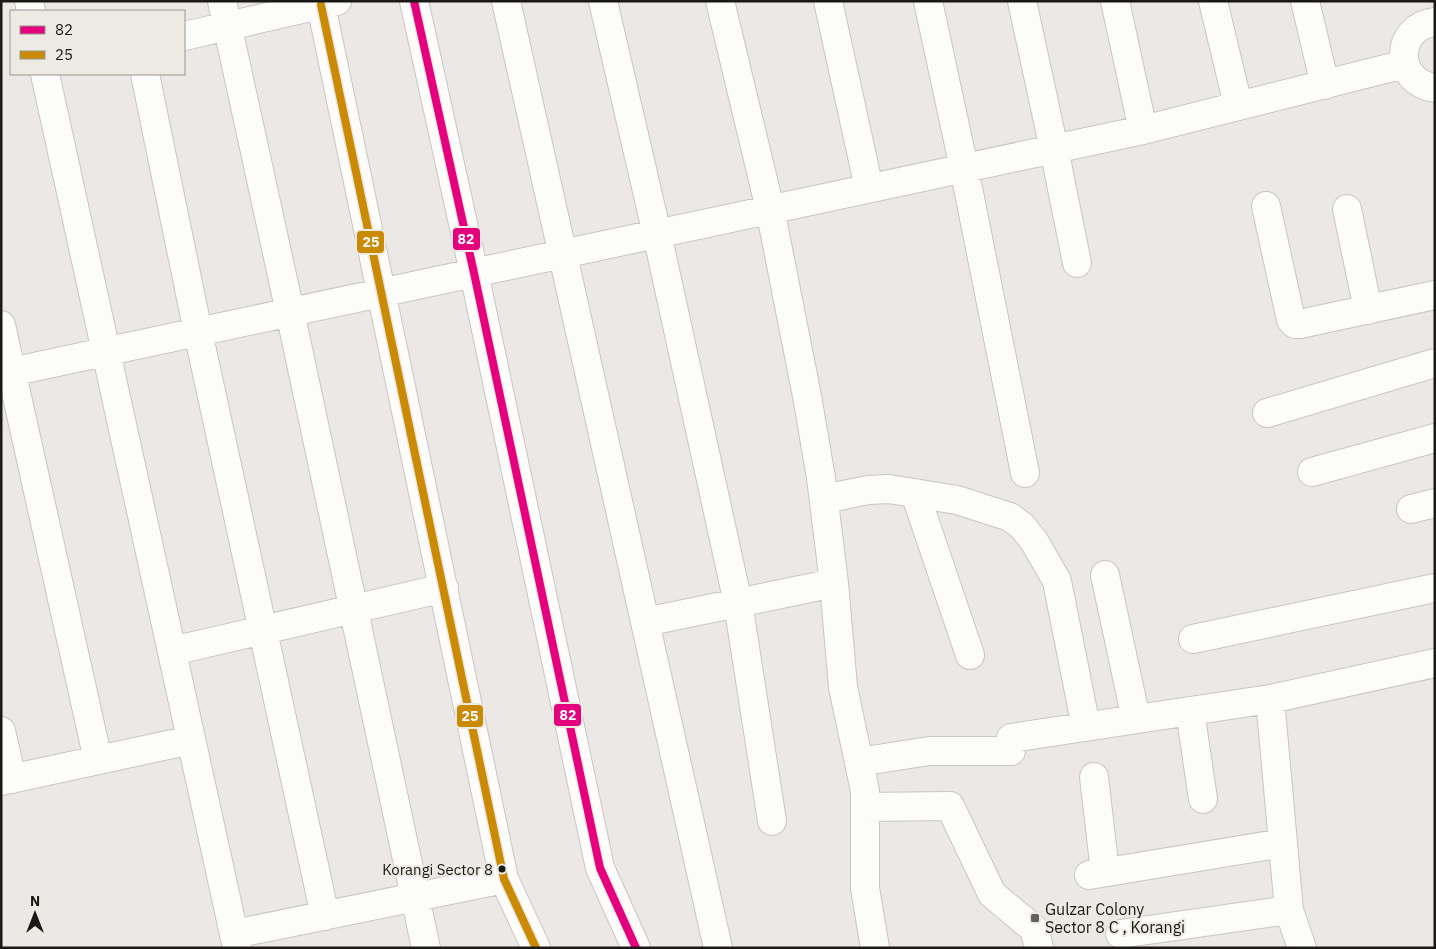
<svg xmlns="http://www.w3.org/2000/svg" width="1436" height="949" font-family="'IBM Plex Sans',sans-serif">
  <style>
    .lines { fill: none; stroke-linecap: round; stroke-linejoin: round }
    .minor-casing { stroke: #c8c6c3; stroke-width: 30 }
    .minor { stroke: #fcfcfb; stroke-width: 28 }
    .bus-1-casing { stroke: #ede9e3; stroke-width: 11 }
    .bus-2-casing { stroke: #ede9e3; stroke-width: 11 }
    .bus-1 { stroke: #e5007d; stroke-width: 8 }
    .bus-2 { stroke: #cb8a04; stroke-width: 8 }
    .bus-dot { fill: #1a1916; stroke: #ede9e3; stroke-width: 2 }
    .poi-dot { fill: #63615e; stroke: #ede9e3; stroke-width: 2 }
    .labels { text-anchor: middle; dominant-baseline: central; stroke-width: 4; stroke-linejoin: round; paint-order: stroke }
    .bus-label { font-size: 15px; fill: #1a1916; stroke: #ede9e3; text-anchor: end }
    .poi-label { font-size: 16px; fill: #1a1916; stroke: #ede9e3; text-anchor: start }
    .line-badge { stroke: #ede9e3; stroke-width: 2 }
    .badge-label { font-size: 14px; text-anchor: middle; font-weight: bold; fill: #fff }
  </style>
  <rect width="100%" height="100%" fill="#ebe8e5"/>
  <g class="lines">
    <g class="minor-casing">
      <path id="minor" d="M29,1L31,11
        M222,1L290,312L426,948
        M414,1L474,273L600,868L636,948
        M506,1L718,948
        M603,1L657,234L738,603L772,821
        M720,1L770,209L807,396L821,478L834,583L843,687L865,791V888L875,948
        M828,1L869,188
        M928,1L964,168L1025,473
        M1022,1L1054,149L1077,263
        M1115,1L1143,130
        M1213,1L1238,105
        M1305,1L1325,85
        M321,5L504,879L536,948
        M1435,22C1394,27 1393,82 1435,88
        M184,36L337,1
        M45,74L237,948
        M145,74L198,332L325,916
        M1266,206L1291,320L1295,324H1300L1435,295
        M1347,209L1368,310
        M1,325L98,760
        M1,374L1143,130L1405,64
        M1267,413L1435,363
        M1312,472L1435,438
        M915,493L970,655
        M824,499L868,490L889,489L957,500L1010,517L1022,526L1034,541L1057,581L1086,727
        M1411,509L1435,503
        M1105,575L1136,719
        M645,622L834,583
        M1193,639L1435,588
        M172,651L444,588
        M1270,699L1289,910L1302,948
        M1190,711L1203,799
        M1,731L12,779
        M859,762L929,751H1011V738L1270,699L1435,663
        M1094,777L1105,872
        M1,781L191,740
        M865,807L950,806L992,894L1034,929L1039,948
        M1089,875L1283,843
        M234,934L504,879
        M1120,934L1289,910"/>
    </g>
    <use href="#minor" class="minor"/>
    <g class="bus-1-casing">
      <path id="bus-1" d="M414,1L474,273L600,868L636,948"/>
    </g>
    <g class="bus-2-casing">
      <path id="bus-2" d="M321,5L504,879L536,948"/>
    </g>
    <use href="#bus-1" class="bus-1"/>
    <use href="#bus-2" class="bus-2"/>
  </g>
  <circle class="bus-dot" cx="502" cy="869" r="4.5"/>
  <rect class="poi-dot" x="1030" y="913" width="10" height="10" rx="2.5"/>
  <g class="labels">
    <g class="bus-label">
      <text x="493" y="869">Korangi Sector 8</text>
    </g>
    <g class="poi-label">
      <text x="1045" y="909">Gulzar Colony<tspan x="1045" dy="18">Sector 8 C , Korangi</tspan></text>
    </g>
  </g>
  <g class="line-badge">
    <rect x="452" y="227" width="29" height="24" rx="5" fill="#e5007d"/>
    <rect x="356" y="230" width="29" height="24" rx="5" fill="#cb8a04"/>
    <rect x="553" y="703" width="29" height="24" rx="5" fill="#e5007d"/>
    <rect x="456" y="704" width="28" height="24" rx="5" fill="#cb8a04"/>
  </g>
  <g class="badge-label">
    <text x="466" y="244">82</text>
    <text x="371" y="247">25</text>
    <text x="568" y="720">82</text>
    <text x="470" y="721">25</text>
  </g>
  <rect width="1436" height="949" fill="none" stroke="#1a1916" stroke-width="5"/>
  <rect x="10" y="10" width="175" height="65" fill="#ede9e3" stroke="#999691"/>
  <rect x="20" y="26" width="25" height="8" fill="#e5007d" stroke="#999691"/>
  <text x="55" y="35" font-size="15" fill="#1a1916">82</text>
  <rect x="20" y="51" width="25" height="8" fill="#cb8a04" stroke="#999691"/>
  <text x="55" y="60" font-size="15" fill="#1a1916">25</text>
  <g transform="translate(35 914)" stroke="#ede9e3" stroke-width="4" paint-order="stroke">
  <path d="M0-4L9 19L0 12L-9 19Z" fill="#1a1916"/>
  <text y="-8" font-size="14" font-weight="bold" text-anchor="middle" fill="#1a1916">N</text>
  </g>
</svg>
